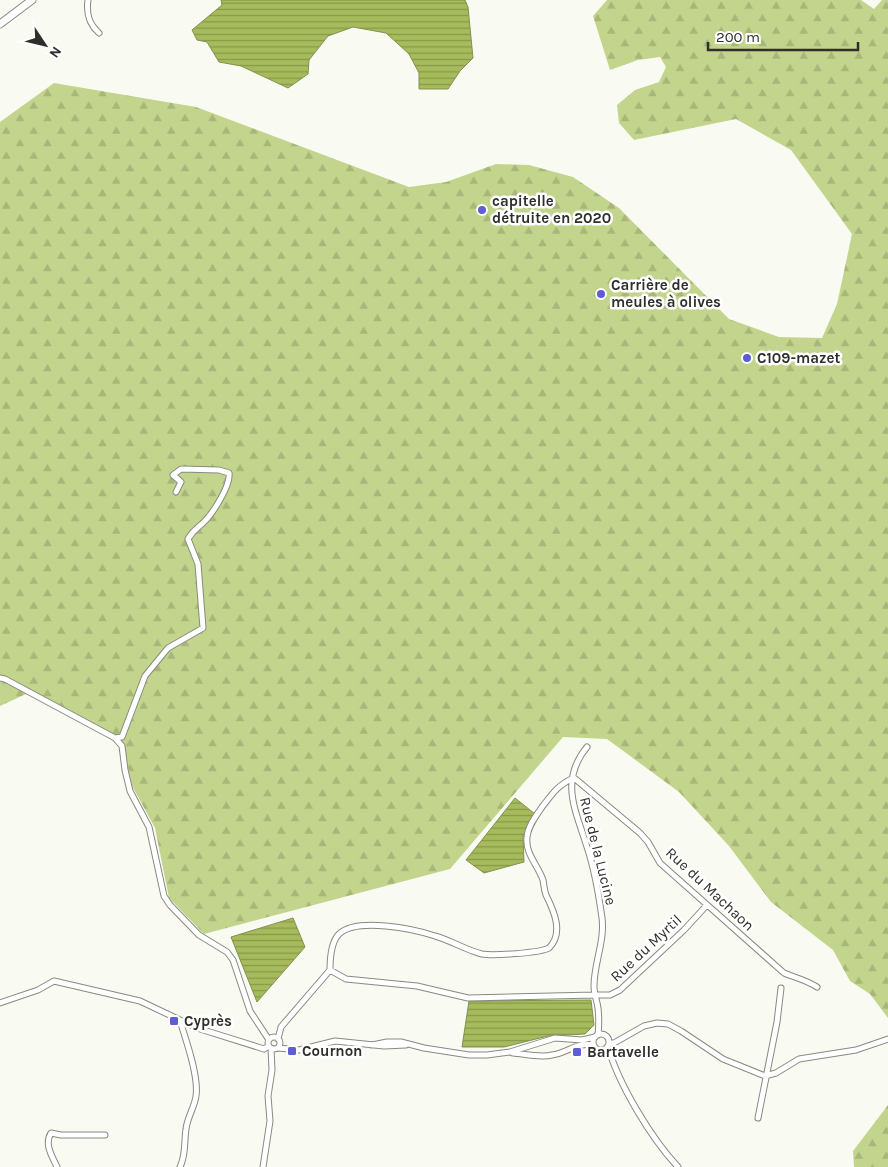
<svg xmlns="http://www.w3.org/2000/svg" width="888" height="1167" font-family="Karla,sans-serif">
  <style>
    .forest { fill: url(#forest-firs) }
    .water { fill: url(#water-rules); stroke: #82914d }
    .lines { fill: none; stroke-linecap: round; stroke-linejoin: round }
    .minor-casing { stroke: #888a82; stroke-width: 7 }
    .major-casing { stroke: #888a82; stroke-width: 9 }
    .minor { stroke: #fff; stroke-width: 5 }
    .major { stroke: #fff; stroke-width: 7 }
    .poi-dot { fill: #5f5dd5; stroke: #fff; stroke-width: 2 }
    .labels { text-anchor: middle; dominant-baseline: central; stroke-width: 5; stroke-linejoin: round; paint-order: stroke }
    .poi-label { font-size: 15px; font-weight: bold; fill: #2e2f2b; stroke: #fff; text-anchor: start }
    .street-label { font-size: 15px; fill: #2e2f2b; stroke: #fff }
  </style>
  <defs>
    <pattern id="forest-firs" width="22" height="20" patternUnits="userSpaceOnUse" patternTransform="scale(1.25)"><rect width="22" height="20" fill="#c3d58c"/><path d="M5 1l3.5 6h-7zM16 11l3.5 6h-7z" fill="#a8b779"/></pattern>
    <pattern id="water-rules" width="6" height="5" patternUnits="userSpaceOnUse" patternTransform="scale(1.25)"><rect width="6" height="5" fill="#a6bb5b"/><path d="M0 2.5h6" fill="none" stroke="#88984b"/></pattern>
  </defs>
  <rect width="100%" height="100%" fill="#f9fbf3"/>
  <path class="forest" d="M607,0H861L874,9L882,0H888V1018L870,994L850,981L833,950L771,902L729,846L679,792L607,739L563,737L450,869L204,934L169,898L155,828L131,784L124,747L108,731L26,694L0,706V122L54,83L196,107L409,187L446,182L496,164L529,165L573,177L619,208L729,319L779,337L822,338L837,304L852,234L791,150L736,119L634,140L619,123L617,105L635,90L659,82L666,67L660,57L638,60L610,70L593,16Z
    M888,1105V1167H854L853,1151Z"/>
  <path class="water" d="M221,0H465L468,7L473,58L460,71L448,89H419V73L409,54L386,33L353,27L328,36L309,60L308,74L288,88L241,66L219,62L207,42L197,40L192,30L222,5Z
    M515,798L535,814L523,837L524,862L484,873L466,860Z
    M293,918L305,947L257,1002L231,937Z
    M591,1000L594,1025L585,1034L548,1036L504,1047H462L469,1001Z"/>
  <g class="lines">
    <g class="minor-casing">
      <path id="minor" d="M88,0C86,14 89,24 99,33
        M0,678L5,679L115,738L122,746L125,770L130,791L149,827L164,896L170,905L199,935L227,952L233,960L250,1011L269,1040
        M115,738L122,737L145,676L168,648L203,628L198,564L188,539C193,530 198,528 204,522C213,513 231,485 229,473L219,470L181,469L173,475L181,482L176,492
        M587,747C559,781 576,811 587,847C594,868 599,896 602,918C605,941 594,963 594,986C594,994 597,1001 598,1008C599,1017 599,1026 598,1035
        M573,777L640,833L648,842L660,863L784,973C796,978 806,980 817,987
        M330,970C330,959 331,942 339,934C357,917 414,929 435,936C450,940 468,951 482,954C493,956 540,953 549,948C564,933 554,911 546,895C544,890 544,885 543,880C538,865 525,854 527,837C528,826 536,816 542,807C554,792 556,787 573,778
        M0,1003L38,990L54,981L140,1001L197,1028L264,1049L269,1046
        M180,1021C186,1040 199,1077 196,1096C195,1106 187,1118 186,1129C184,1143 186,1155 180,1167
        M593 1042a8 8 0 1 1 16 0a8 8 0 1 1-16 0Z
        M268 1043a6 6 0 1 1 12 0a6 6 0 1 1-12 0Z
        M278,1039L281,1027L330,970L346,979L417,986L468,998L595,995H610L620,990L684,930L707,905
        M609,1043H614L644,1026L657,1023L668,1024L681,1031L723,1059L765,1076L776,1073L799,1059L856,1050L888,1039
        M372,1045L387,1042H401L424,1048L469,1055H487L510,1052L555,1038L582,1040L595,1037
        M608,1047C619,1085 651,1138 678,1167
        M278,1048L299,1050L335,1041L384,1046L406,1045
        M513,1053C525,1054 540,1058 552,1055C567,1053 577,1042 593,1045
        M758,1118L777,1022L781,988
        M57,1167C52,1156 44,1144 51,1133L61,1135H105
        M263,1167L270,1121L268,1096L272,1070L271,1048"/>
    </g>
    <g class="major-casing">
      <path id="major" d="M0,24L32,0"/>
    </g>
    <use href="#minor" class="minor"/>
    <use href="#major" class="major"/>
  </g>
  <g class="poi-dot">
    <circle cx="482" cy="210" r="5"/>
    <circle cx="601" cy="294" r="5"/>
    <circle cx="747" cy="358" r="5"/>
    <rect x="169" y="1016" width="10" height="10" rx="2.5"/>
    <rect x="287" y="1046" width="10" height="10" rx="2.5"/>
    <rect x="572" y="1047" width="10" height="10" rx="2.5"/>
  </g>
  <g class="labels">
    <g class="poi-label">
      <text x="492" y="201">capitelle<tspan x="492" dy="17">détruite en 2020</tspan></text>
      <text x="611" y="285">Carrière de<tspan x="611" dy="17">meules à olives</tspan></text>
      <text x="757" y="358">C109-mazet</text>
      <text x="184" y="1021">Cyprès</text>
      <text x="302" y="1051">Cournon</text>
      <text x="587" y="1052">Bartavelle</text>
    </g>
    <g class="street-label">
      <text transform="translate(598 851) rotate(76)">Rue de la Lucine</text>
      <text transform="translate(710 889) rotate(43)">Rue du Machaon</text>
      <text transform="translate(646 948) rotate(-43)">Rue du Myrtil</text>
    </g>
  </g>
  <g transform="translate(45 45) rotate(125)" stroke="#ffffff" stroke-width="4" paint-order="stroke">
  <path d="M0-4L9 19L0 12L-9 19Z" fill="#2e2f2b"/>
  <text y="-8" font-size="14" font-weight="bold" text-anchor="middle" fill="#2e2f2b">N</text>
  </g>
  <path d="M708 42v8h150v-8" fill="none" stroke="#2e2f2b" stroke-width="2.5"/>
  <text x="716" y="42" font-size="15" fill="#2e2f2b" stroke="#ffffff" stroke-width="4" paint-order="stroke">200 m</text>
</svg>
